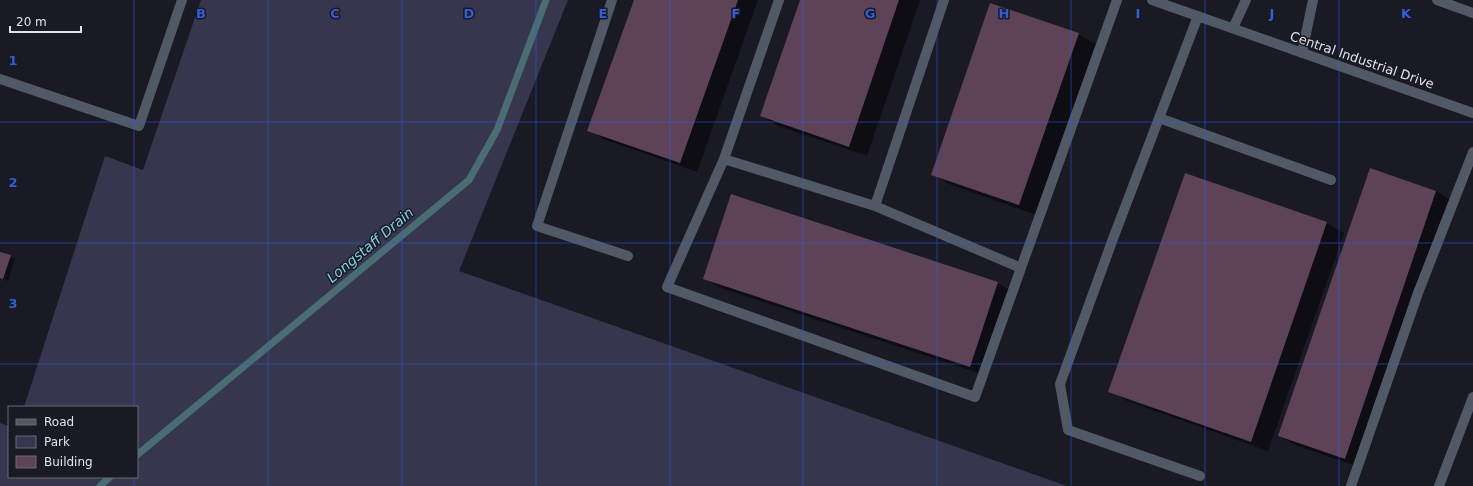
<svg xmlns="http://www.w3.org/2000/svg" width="1473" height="486" font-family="'DejaVu Sans',sans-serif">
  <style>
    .green { fill: #36374f }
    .shadow { fill: #0007 }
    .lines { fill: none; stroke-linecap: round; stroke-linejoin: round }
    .stream { stroke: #4a6c73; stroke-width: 7 }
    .building { fill: #5e4258 }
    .minor { stroke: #505965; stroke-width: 10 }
    .grid { fill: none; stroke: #315dda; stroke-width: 1; stroke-opacity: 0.55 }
    .labels { text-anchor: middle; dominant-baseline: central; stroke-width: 3; stroke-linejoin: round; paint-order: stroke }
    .street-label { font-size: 13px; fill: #e1e2e9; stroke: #191a24 }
    .water-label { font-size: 14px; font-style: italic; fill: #81d1de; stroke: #191a24 }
    .grid-label { font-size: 13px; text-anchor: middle; font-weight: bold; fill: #315dda; stroke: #191a24; stroke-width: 3; stroke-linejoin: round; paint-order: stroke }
  </style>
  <rect width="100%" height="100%" fill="#191a24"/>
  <path class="green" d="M201,0H568L459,271L1067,486H0V423L9,426V477H137V407H24L105,156L143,170Z"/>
  <path class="shadow" d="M635,0H758L697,172L606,140L588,130Z
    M801,0H920L867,156L778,126L761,116Z
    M1078,34L1096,44L1036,215L949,184L932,174Z
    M1370,169L1436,191L1453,201L1362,468L1297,446L1279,436Z
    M1326,223L1344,233L1268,451L1127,401L1110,391Z
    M0,253L15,259L8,281L0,278Z
    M704,278L998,283L1015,293L987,376L721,288Z"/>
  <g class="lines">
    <path class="stream" d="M137,455L469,180L497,130L546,0
      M100,486L110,477"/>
  </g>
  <path class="building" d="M634,0H738L680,163L587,131Z
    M800,0H899L849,147L760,116Z
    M990,3L1079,33L1019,205L931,175Z
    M1370,168L1436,191L1345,459L1278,436Z
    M1185,173L1327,222L1251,442L1108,392Z
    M731,194L998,282L970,367L703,279Z
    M0,252L11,255L3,279L0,278Z"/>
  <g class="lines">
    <path class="minor" d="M612,0L537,226L628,256
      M1152,0L1473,113
      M1437,0L1473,13
      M1198,16L1114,236L1060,384L1068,430L1200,476
      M1233,28L1246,0
      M1302,53L1313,0
      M0,79L139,126L182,0
      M1159,118L1331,180
      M724,159L875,206L1021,268L975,397L667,287Z
      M724,159L779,0
      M875,206L944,0
      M1021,268L1117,0
      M1351,486L1418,293L1473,152
      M1439,486L1473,397"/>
  </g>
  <path class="grid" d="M134,0V407M268,0V486M402,0V486M536,0V486M670,0V486M803,0V486M937,0V486M1071,0V486M1205,0V486M1339,0V486M0,122H1473M0,243H1473M0,364H1473M134,477V486"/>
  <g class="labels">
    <g class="street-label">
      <text transform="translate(1362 60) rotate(19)">Central Industrial Drive</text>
    </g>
    <g class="water-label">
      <text transform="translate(370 245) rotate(-40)">Longstaff Drain</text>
    </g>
  </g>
  <g class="grid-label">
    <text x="201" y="18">B</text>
    <text x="335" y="18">C</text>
    <text x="469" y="18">D</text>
    <text x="603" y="18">E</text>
    <text x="736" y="18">F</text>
    <text x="870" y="18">G</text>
    <text x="1004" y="18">H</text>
    <text x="1138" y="18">I</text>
    <text x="1272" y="18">J</text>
    <text x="1406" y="18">K</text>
    <text x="13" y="65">1</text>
    <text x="13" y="187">2</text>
    <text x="13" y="308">3</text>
  </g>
  <rect x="8" y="406" width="130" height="72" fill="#191a24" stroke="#696a73"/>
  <rect x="16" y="419" width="20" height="6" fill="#505965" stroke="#696a73"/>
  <text x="44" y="426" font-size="12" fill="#e1e2e9">Road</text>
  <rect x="16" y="436" width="20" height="12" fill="#36374f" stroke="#696a73"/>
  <text x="44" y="446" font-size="12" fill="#e1e2e9">Park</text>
  <rect x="16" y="456" width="20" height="12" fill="#5e4258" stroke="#696a73"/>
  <text x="44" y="466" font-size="12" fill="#e1e2e9">Building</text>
  <path d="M10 26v6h71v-6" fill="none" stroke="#e1e2e9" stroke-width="2"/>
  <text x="16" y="26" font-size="12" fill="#e1e2e9" stroke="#191a24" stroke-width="3" paint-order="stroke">20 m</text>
</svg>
